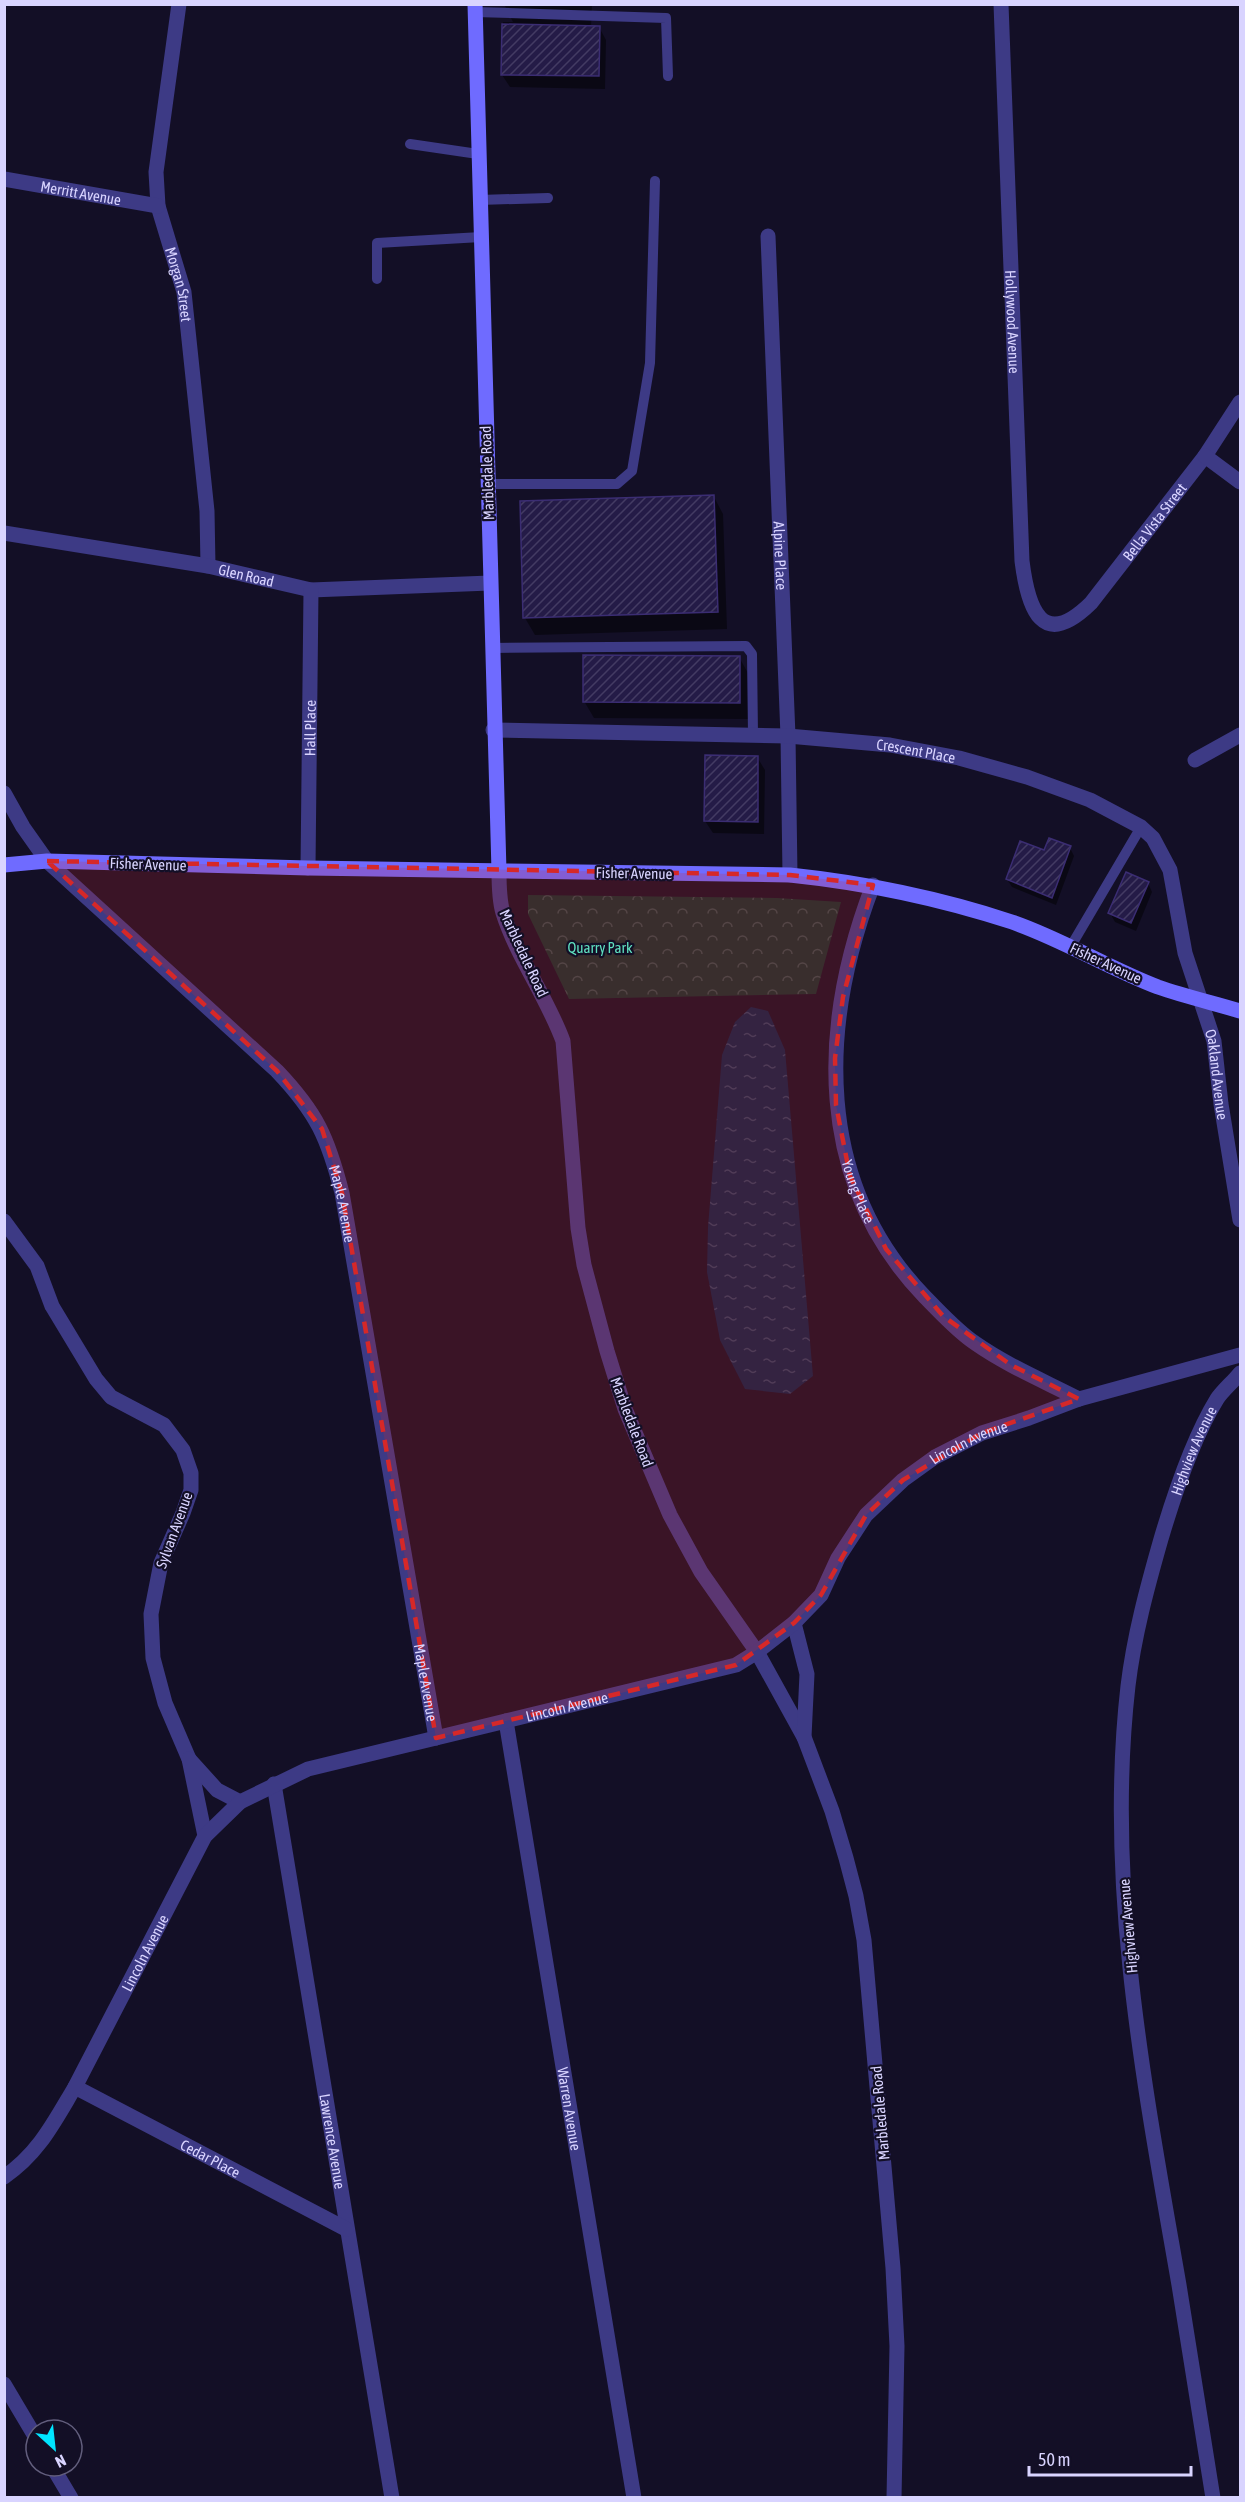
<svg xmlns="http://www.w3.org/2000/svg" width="1245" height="2502" font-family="'Asap Condensed',sans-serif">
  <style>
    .forest { fill: url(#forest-crowns) }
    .water { fill: url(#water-ripples) }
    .shadow { fill: #0007 }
    .building { fill: url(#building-hatch); stroke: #3b2d73; stroke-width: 1.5 }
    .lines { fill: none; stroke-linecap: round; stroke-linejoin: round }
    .lane { stroke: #3d3a85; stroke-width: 10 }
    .street { stroke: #3d3a85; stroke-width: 15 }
    .secondary { stroke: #6f6bff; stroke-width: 15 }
    .marked { fill: #d62828; fill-opacity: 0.2; stroke: #d62828; stroke-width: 4.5; stroke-dasharray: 12 8; stroke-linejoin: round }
    .labels { text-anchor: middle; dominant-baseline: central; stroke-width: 4.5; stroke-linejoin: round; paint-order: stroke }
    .street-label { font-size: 15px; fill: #d9d4ff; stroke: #130f26 }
    .park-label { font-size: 15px; fill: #5fe0c0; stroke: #130f26 }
  </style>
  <defs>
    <pattern id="forest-crowns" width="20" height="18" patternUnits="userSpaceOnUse" patternTransform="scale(1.5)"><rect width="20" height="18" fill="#12302f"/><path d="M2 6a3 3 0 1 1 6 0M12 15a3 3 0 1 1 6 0" fill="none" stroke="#344d4e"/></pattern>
    <pattern id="water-ripples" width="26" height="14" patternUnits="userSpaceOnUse" patternTransform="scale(1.5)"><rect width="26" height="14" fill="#0c2248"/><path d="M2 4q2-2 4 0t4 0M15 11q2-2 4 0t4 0" fill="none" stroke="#2f4163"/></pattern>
    <pattern id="building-hatch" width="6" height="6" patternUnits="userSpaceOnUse" patternTransform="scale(1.5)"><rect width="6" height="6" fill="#241b47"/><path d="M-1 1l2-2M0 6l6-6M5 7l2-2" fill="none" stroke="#433b63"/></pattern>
  </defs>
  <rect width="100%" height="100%" fill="#130f26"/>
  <path class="forest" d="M528,895L777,898L841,902L816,994L569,999L528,914Z"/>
  <path class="water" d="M751,1007L768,1011L785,1050L813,1376L790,1394L745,1389L720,1340L707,1272L708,1227L722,1055L735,1022Z"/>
  <path class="shadow" d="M504,4H592L591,27H599L606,40L605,89L510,87L502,75L503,22H513Z
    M714,497L723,514L727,629L535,635L525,618Z
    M739,657L749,675V719L594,718L584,701Z
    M757,757L765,770L764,834L713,833L705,821Z
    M1070,848L1074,856L1056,905L1012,887L1007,879Z
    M1148,883L1152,892L1136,931L1115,922L1110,913Z"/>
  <path class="building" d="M502,24L600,26L599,76L501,75Z
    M714,495L718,612L523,618L520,501Z
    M583,655L740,656V703L583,702Z
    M705,755L758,756V822L704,821Z
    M1049,838L1071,846L1052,898L1006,879L1020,841L1044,850Z
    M1126,872L1149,882L1131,923L1108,913Z"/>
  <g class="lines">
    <path class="lane" d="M475,12L666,18L668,76
      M410,144L478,154
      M479,200L548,198
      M377,279V243L481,237
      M487,484H617L632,471L650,363L655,181
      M491,648L746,646L752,654L753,735
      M1071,946L1141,827"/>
    <g class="street">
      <path id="s1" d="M179,4L156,172L158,206L184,292L207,511L208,566"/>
      <path id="s2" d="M1001,4L1022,561C1028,609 1042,651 1091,603L1205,456L1240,402"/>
      <path id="s3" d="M4,179L158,206"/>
      <path id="s4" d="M768,236L788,736L790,875"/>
      <path d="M1205,456L1240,482"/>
      <path id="s5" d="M4,533L208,566L311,590L490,583"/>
      <path id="s6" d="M493,730L788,736L890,745L959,758L1027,777L1090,800L1141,827L1153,838L1170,870L1185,953L1214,1041L1221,1104L1240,1220"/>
      <path d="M1195,760L1240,735"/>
      <path id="s7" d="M4,793L23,827L47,861L277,1071C317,1113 328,1138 342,1193L436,1738"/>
      <path id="s8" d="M308,868L311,590"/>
      <path d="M499,871C499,885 499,900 503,913C517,957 547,997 563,1041L578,1228L584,1265L607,1351L625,1409L670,1515L701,1572L757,1652L804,1737"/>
      <path id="s9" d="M873,885C819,1026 814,1182 925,1297C941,1313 957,1331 975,1343C1008,1366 1044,1381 1079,1399"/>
      <path d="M4,1221L37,1266L52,1306L96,1379L111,1397L164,1425L183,1450L191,1473V1490L183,1513L161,1563L151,1614L153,1658L165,1703L189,1759L205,1836"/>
      <path d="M794,1623L807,1674L804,1737L832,1811L846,1858L856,1896L864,1940L893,2268L897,2346L894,2498"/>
      <path id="s10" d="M506,1721L634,2498"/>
      <path d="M189,1759L217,1790L240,1802"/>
      <path id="s11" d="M274,1784L392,2498"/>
      <path id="s12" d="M75,2087L346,2229"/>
      <path id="s13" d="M4,2177C39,2153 54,2122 75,2087L205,1836L240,1802L308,1769L736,1665L757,1652L794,1623L821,1595L838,1558L866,1515L903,1480L935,1457L982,1433L1029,1418L1079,1399L1240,1355"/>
      <path d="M4,2384L36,2438"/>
      <path d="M52,2466L71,2498"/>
      <path id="s14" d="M1213,2498C1201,2427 1191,2356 1179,2285C1145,2089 1105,1886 1128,1686C1134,1636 1147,1588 1161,1539C1174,1495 1193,1438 1217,1399C1223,1390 1233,1382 1240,1373"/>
    </g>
    <path class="secondary" d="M475,4L499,871
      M4,865L47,861L308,868L790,875C866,883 939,898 1012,922C1062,939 1108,968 1158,987C1184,996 1213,1003 1240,1011"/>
  </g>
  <path class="marked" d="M47,861L790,875L873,885L843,997L835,1058L836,1105L850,1176L886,1249L943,1316L1011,1365L1079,1399L982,1433L903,1480L866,1515L821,1595L794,1623L736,1665L436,1738L342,1193L322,1129L277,1071Z"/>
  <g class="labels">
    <g class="street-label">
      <text stroke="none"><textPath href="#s3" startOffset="78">Merritt Avenue</textPath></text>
      <text stroke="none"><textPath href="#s1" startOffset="285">Morgan Street</textPath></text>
      <text stroke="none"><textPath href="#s2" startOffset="318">Hollywood Avenue</textPath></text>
      <text transform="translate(487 473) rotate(-92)">Marbledale Road</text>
      <text stroke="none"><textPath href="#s2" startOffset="780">Bella Vista Street</textPath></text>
      <text stroke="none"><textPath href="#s4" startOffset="320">Alpine Place</textPath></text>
      <text stroke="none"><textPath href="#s5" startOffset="246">Glen Road</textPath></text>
      <text stroke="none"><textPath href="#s8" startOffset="140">Hall Place</textPath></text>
      <text stroke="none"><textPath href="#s6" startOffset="424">Crescent Place</textPath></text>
      <text transform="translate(148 864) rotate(2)">Fisher Avenue</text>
      <text transform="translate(634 873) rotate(1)">Fisher Avenue</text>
      <text transform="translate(524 953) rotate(65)">Marbledale Road</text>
      <text transform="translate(1106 963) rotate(25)">Fisher Avenue</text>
      <text stroke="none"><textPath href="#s6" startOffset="926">Oakland Avenue</textPath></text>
      <text stroke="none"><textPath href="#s9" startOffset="314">Young Place</textPath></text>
      <text stroke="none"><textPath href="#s7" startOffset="543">Maple Avenue</textPath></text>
      <text transform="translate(632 1422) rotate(69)">Marbledale Road</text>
      <text stroke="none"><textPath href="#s13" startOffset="1293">Lincoln Avenue</textPath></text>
      <text stroke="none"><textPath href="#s14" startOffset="1064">Highview Avenue</textPath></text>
      <text transform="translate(174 1530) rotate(-70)">Sylvan Avenue</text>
      <text stroke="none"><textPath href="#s7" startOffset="1029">Maple Avenue</textPath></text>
      <text stroke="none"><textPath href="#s13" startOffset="789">Lincoln Avenue</textPath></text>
      <text transform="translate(1128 1926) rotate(-95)">Highview Avenue</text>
      <text stroke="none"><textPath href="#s13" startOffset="267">Lincoln Avenue</textPath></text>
      <text stroke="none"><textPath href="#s10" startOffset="393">Warren Avenue</textPath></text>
      <text transform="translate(880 2113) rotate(-95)">Marbledale Road</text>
      <text stroke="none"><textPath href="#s11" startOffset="362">Lawrence Avenue</textPath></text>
      <text stroke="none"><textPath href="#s12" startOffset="153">Cedar Place</textPath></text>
    </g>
    <g class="park-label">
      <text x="600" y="947">Quarry Park</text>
    </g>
  </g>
  <rect width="1245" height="2502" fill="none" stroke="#d9d4ff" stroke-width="12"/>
  <g transform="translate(54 2448) rotate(153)"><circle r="28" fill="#130f26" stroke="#625e7d" stroke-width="1.5"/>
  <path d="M0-4.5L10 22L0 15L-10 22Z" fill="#00e5ff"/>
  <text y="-9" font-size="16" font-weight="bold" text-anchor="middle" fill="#d9d4ff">N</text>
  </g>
  <path d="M1029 2466v9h162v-9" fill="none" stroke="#d9d4ff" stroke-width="3"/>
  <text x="1038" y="2466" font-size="18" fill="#d9d4ff" stroke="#130f26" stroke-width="4.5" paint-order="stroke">50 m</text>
</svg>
